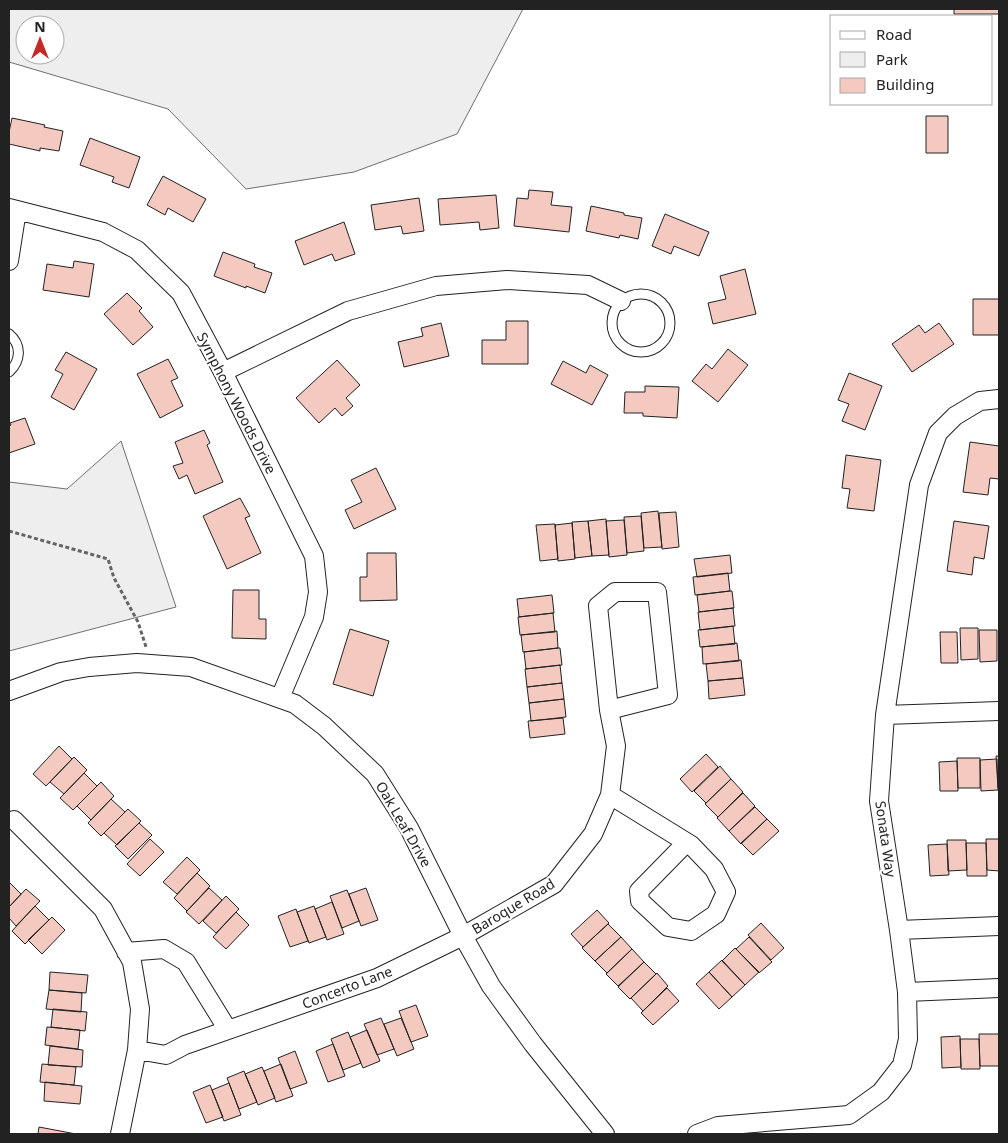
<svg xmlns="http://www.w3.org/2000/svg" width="1008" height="1143" font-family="'Noto Sans',sans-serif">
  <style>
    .green { fill: #eee; stroke: #6f6f6f; fill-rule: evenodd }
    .building { fill: #f3c9c0; stroke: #222 }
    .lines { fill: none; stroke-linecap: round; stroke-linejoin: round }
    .lane-casing { stroke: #222; stroke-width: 11 }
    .street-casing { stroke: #222; stroke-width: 20 }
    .path { stroke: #646464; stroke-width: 3; stroke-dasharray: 4 2.5; stroke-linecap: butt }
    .lane { stroke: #fff; stroke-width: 9 }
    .street { stroke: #fff; stroke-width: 18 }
    .labels { text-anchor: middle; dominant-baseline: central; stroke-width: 4; stroke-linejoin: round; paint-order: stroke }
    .street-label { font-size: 14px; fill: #222; stroke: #fff }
  </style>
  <rect width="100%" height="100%" fill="#fff"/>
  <path class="green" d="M9,9H523L457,134L354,172L246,189L168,109L9,62ZM25,25H55V55H25Z
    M121,441L176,607L9,651V482L67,489Z"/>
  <path class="building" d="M954,9H999V14H954Z
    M926,116H948V153H926Z
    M12,118L45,125L44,127L63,131L59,151L40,148V151L9,144V132Z
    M90,138L140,157L129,188L112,182L114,177L80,165Z
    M163,176L206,199L193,222L168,208L165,215L147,205Z
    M529,190L553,192L551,205L572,207L569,232L514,226L517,198L528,199Z
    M496,195L499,228L480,230L479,222L440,225L438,199Z
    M419,198L424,231L403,234L401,226L375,230L371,205Z
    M591,206L624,213V215L642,218L638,239L620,235L619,238L586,231Z
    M665,214L709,232L699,256L674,246L671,254L652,246Z
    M344,222L355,254L335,261L332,254L304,265L295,241Z
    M223,252L255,264L254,267L272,273L265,293L246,286V288L214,276Z
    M74,261L94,264L89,297L43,290L47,264L73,268Z
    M745,269L756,314L713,324L708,303L726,299L720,276Z
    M127,293L142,308L139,311L153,327L133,345L104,314Z
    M973,299H999V335H973Z
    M506,321H528V364H482V340H506Z
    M441,323L449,356L404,367L398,342L423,336L421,328Z
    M939,323L954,344L912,372L892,344L919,325L925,333Z
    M728,349L748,365L718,402L692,381L706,364L712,369Z
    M66,352L97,369L74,410L51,397L63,374L55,370Z
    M168,359L178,378L171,381L183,406L160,418L137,374Z
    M337,360L360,385L346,398L353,406L342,416L335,408L319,423L296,398Z
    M563,361L586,373L590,365L608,375L592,405L551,384Z
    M849,373L882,386L865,430L842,421L849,404L838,400Z
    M645,386L679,387L677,418L643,416V413H624L625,392H645Z
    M25,418L35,444L9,453V426L11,425L10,423Z
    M204,430L210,443L207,445L223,482L195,494L187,475L179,479L173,466L183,463L175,442Z
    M970,442L999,446V479L990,478L988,495L963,492Z
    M846,455L881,460L874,511L847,508L850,489L842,488Z
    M376,468L396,509L354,529L345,510L362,502L351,480Z
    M240,498L250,516L245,518L261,553L227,569L203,516Z
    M658,511L662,547L644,548L641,513Z
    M676,512L679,547L662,549L659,513Z
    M641,516L644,551L627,553L624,517Z
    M606,519L609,555L592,556L588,521Z
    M624,520L627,555L609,557L606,521Z
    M588,521L592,556L575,558L572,522Z
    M954,521L989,526L984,559L974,557L972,575L947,571Z
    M572,523L575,559L558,561L555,525Z
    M555,524L558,559L540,561L536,525Z
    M367,553H396L397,600L360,601V577H367Z
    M730,555L732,573L697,577L694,559Z
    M728,573L730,591L695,595L693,577Z
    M233,590H259V619H266V639L232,638Z
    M730,591H732L734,608L699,612L697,595Z
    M552,595L554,613L519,617L517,599Z
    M733,608L735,626L700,630L698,612Z
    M553,613L555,632L520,635L518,617Z
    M733,626L735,644L700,647L698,630Z
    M960,628H978V659L961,660Z
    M350,629L389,641L373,696L333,684Z
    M979,630H997V661L980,662Z
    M557,631L558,648L523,652L521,635Z
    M940,632H957L958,663H941Z
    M737,643L739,661L703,664L702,647Z
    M558,648H560L562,665L526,669L524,652Z
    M741,660L743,678L708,681L706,664Z
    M560,665L562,683L527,687L525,669Z
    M743,678L745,695L709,699L708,681Z
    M562,683L564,699L529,703L527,687Z
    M564,699L566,717L531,721L529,703Z
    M563,718L565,734L530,738L528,721Z
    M59,746L72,759L46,786L33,774Z
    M706,754L718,767L692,792L680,779Z
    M996,756H999V788H998Z
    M74,757L87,770L64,794L50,782Z
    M957,758H980V788H958Z
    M997,759L998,790L981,791L980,760Z
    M957,761L958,791H940L939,762Z
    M720,766L731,779L706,803L694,791Z
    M84,773L97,786L73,810L60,798Z
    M731,779L743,792L718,817L705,804Z
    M101,782L114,796L91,820L77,806Z
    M743,793L755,806L729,831L717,818Z
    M111,799L125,812L101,836L88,823Z
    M755,807L767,819L741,844L729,831Z
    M128,809L141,821L117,845L104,833Z
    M767,819L779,831L753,855L741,843Z
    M139,823L152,835L128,859L115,846Z
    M150,839L164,852L140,876L127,864Z
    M986,839H999V871L987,870Z
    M947,840H966L967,870L948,871Z
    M966,843H986L987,876H967Z
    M947,844L949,875L930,876L928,845Z
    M187,857L200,870L177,894L163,882Z
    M197,873L210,886L187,911L174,898Z
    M9,882L21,894L9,907Z
    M209,888L222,900L199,924L186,912Z
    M366,888L378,920L361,926L349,894Z
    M26,889L40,901L16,926L9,918V907Z
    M347,890L359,921L342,928L330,896Z
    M226,896L239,909L216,933L203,921Z
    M332,902L344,934L327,940L315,909Z
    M35,906L49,920L25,944L12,931Z
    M314,906L326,937L309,943L297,912Z
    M296,909L308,941L290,947L278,916Z
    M597,910L609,923L583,947L571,934Z
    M236,912L249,925L226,949L213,937Z
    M52,917L65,930L42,954L28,940Z
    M761,923L784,948L771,960L748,935Z
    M608,924L621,937L595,961L582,948Z
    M621,937L632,949L607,973L595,961Z
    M749,937L772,962L759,973L736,949Z
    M735,948L759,972L745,985L722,961Z
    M632,949L644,962L618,986L606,974Z
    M722,960L745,985L732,997L709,972Z
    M644,962L656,974L630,999L618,987Z
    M50,972L88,975L86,993L49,990Z
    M709,972L732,997L719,1009L696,984Z
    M657,973L668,986L643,1011L631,998Z
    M667,988L679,1001L653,1025L641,1013Z
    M49,990L82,993L81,1012L46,1009Z
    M416,1005L428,1036L411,1042L399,1011Z
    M53,1009L87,1012L85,1031L51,1027Z
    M381,1018L394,1049L377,1055L364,1024Z
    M401,1018L414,1049L397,1056L384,1024Z
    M47,1027L80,1030L78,1049L45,1045Z
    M367,1030L380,1061L363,1068L350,1037Z
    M348,1032L361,1063L343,1070L331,1039Z
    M979,1034H999V1066H980Z
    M960,1036L961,1067L942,1068L941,1037Z
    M960,1039H979L980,1069H961Z
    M333,1044L345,1076L328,1082L316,1051Z
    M50,1046L83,1050L82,1067L48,1065Z
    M295,1051L307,1083L290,1089L278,1058Z
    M42,1064L76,1067L74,1085L40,1082Z
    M281,1064L293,1096L276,1102L264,1071Z
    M262,1067L275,1098L258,1105L245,1074Z
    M244,1071L257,1102L239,1109L227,1078Z
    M45,1082L82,1086L80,1104L44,1101Z
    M229,1083L241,1115L224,1121L212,1090Z
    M210,1085L223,1117L206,1123L193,1092Z
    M39,1127L76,1134H38Z"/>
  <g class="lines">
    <g class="lane-casing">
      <path id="lane" d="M612 323a29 29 0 1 1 58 0a29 29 0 1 1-58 0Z
        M9,334C22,345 21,361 9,372"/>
    </g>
    <g class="street-casing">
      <path id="street" d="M9,208L103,232L137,250L181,293L223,372L314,556L318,592L314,617L280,698
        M9,261L17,210
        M223,372L348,311L436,286L507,280L588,285L621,301
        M9,691L61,672L89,667L137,663L191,667L295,704L324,726L375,774L409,828L463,936L491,986L533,1044L605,1134
        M885,715L999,711
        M610,795L691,845L714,869L726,892L716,914L691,931L668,927L640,901L639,891L686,843
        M14,820L103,909L132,962L140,1009L137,1050
        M899,930L999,926
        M126,952L164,949L186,962L228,1030
        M907,992L999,988
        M120,1134L137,1050L166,1055L185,1045L377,978L463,936L554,884L593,834L610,795L616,746L609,710L598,606L615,592H657L668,695L609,710
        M697,1134L718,1126L849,1115L881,1092L902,1065L908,1039L907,992L899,930L879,801L885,715L919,485L938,433L955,416L980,401L999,399"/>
    </g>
    <path class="path" d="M9,531L108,559L114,578L138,622L146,647"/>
    <use href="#lane" class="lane"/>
    <use href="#street" class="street"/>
  </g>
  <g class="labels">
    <g class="street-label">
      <text transform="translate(237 403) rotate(63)">Symphony Woods Drive</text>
      <text transform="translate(404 824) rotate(60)">Oak Leaf Drive</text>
      <text transform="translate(886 839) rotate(82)">Sonata Way</text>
      <text transform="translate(513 906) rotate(-31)">Baroque Road</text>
      <text transform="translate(347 987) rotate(-21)">Concerto Lane</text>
    </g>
  </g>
  <rect width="1008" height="1143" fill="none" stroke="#222222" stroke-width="20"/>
  <rect x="830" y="15" width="162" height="90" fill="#ffffff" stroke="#a7a7a7"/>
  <rect x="840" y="31" width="25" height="8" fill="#ffffff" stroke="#a7a7a7"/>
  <text x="876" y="40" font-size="15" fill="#222222">Road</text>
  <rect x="840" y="52" width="25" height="15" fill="#eeeeee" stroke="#a7a7a7"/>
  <text x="876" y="65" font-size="15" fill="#222222">Park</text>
  <rect x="840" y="78" width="25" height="15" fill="#f3c9c0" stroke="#a7a7a7"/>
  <text x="876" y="90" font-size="15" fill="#222222">Building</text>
  <g transform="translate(40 40)"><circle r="24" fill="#ffffff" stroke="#a7a7a7"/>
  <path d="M0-4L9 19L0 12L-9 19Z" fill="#c62828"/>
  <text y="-8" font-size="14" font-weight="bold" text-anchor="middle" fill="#222222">N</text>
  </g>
</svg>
